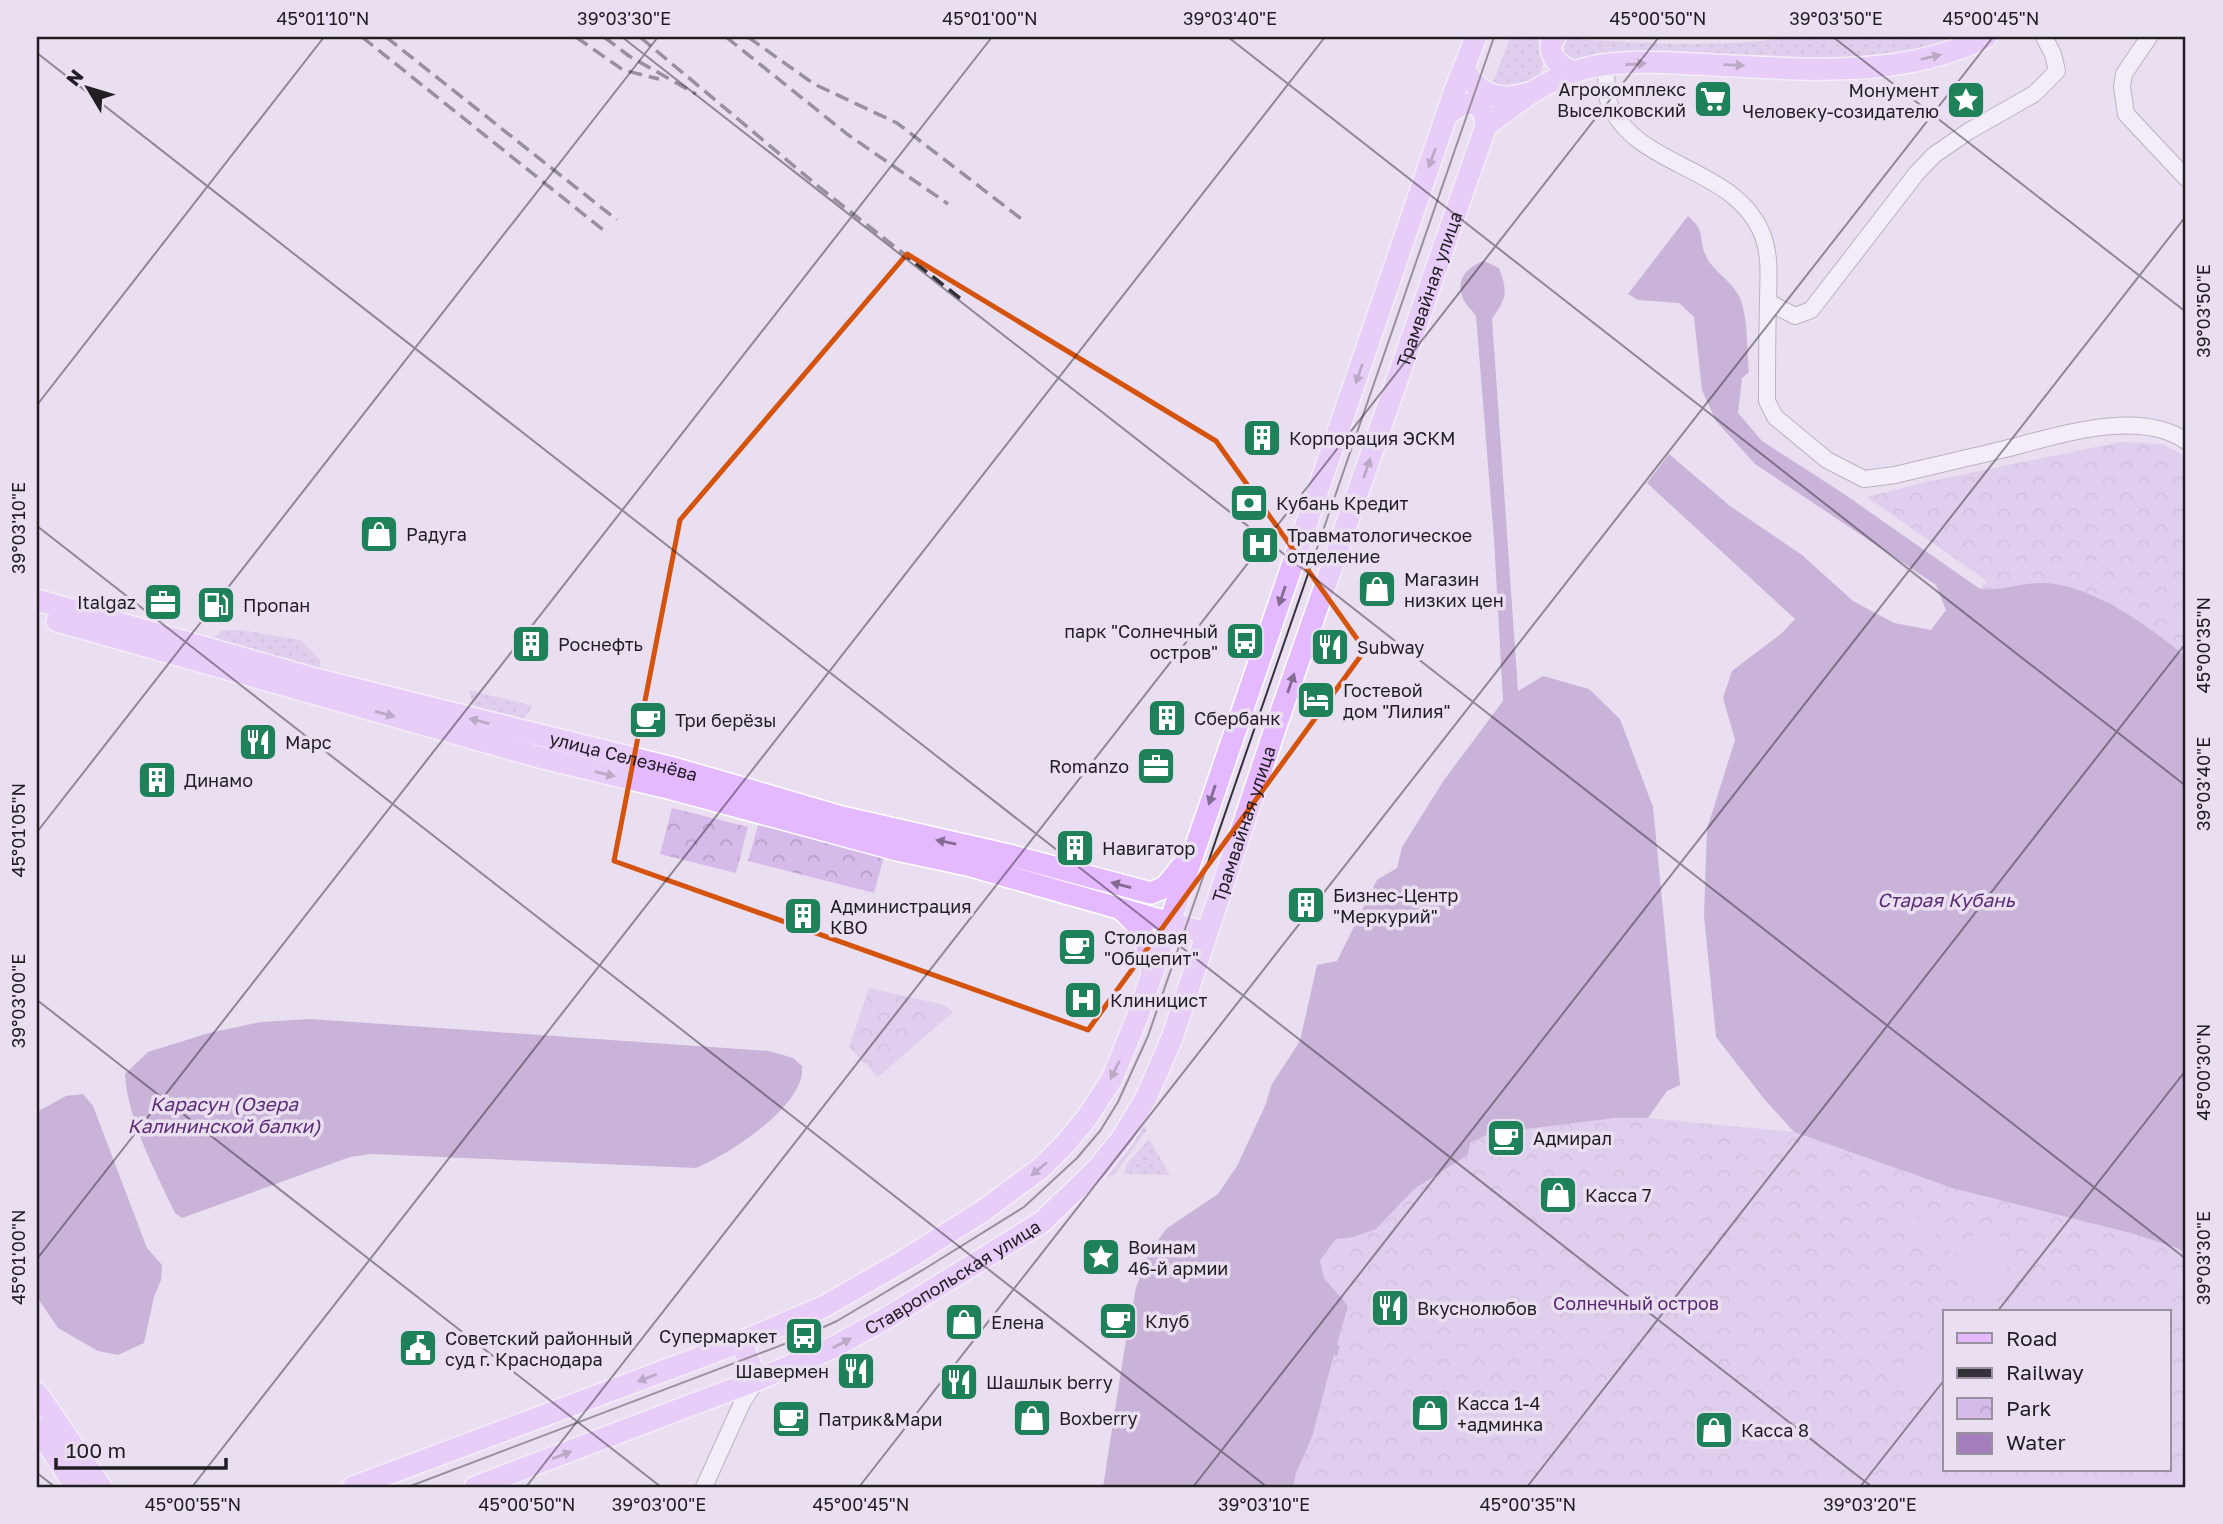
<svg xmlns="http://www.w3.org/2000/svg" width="2223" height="1524" font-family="'Golos Text',sans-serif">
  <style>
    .grass { fill: url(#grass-dots) }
    .park { fill: url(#park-crowns); fill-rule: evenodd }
    .garden { fill: #d6baea }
    .water { fill: #a47fbb }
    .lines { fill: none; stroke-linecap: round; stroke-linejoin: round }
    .minor-casing { stroke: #857c8c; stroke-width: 18 }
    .major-casing { stroke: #fff; stroke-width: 24 }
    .minor { stroke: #fff; stroke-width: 16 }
    .major { stroke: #e5b9ff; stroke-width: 21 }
    .tram { stroke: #353138; stroke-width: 2 }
    .rail { stroke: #353138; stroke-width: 3.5; stroke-dasharray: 14 7; stroke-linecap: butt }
    .oneway { fill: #836b91 }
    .marked { fill: none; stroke: #d4530e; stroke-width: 5; stroke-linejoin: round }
    .ticks { fill: none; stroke: #211d23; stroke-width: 2; stroke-opacity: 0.45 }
    .labels { text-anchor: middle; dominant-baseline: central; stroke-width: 7; stroke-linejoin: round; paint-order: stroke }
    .poi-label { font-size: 18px; fill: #211d23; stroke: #e9dff0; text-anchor: start }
    .street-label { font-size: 18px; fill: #211d23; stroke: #e9dff0 }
    .park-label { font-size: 18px; fill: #582971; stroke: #e9dff0 }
    .water-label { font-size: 19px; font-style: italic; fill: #5c2d76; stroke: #e9dff0 }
    .neatline { fill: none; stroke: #211d23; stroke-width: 2.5 }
    .ticks-label { font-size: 18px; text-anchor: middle; fill: #211d23 }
  </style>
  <defs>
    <pattern id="grass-dots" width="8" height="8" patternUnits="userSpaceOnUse" patternTransform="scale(1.75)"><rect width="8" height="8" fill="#d6baea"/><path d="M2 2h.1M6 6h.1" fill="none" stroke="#b79fc8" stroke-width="1.8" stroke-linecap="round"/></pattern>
    <pattern id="park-crowns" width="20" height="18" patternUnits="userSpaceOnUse" patternTransform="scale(1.75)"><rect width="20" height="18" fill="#d6baea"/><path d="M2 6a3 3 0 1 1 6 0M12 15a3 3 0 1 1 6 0" fill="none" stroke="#b79fc8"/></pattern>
  </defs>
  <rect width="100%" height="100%" fill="#e9dff0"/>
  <path class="grass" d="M1510,37H1535C1550,54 1545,82 1521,87C1512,89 1500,88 1491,88Z
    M1793,37H1960L1900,55L1831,58L1651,51L1601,53L1565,62L1562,38C1639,43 1716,49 1793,37Z
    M223,630H242L300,640L320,660V668L316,674L213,646L212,639Z
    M469,690L533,706L521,722L474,710Z
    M1144,1121L1146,1131L1114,1175L1101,1179Z
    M1149,1139L1170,1175L1124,1174L1127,1164Z"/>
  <path class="park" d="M2121,442L2163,444L2186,457V657L2142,624L2078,590L1980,589L1987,581L1867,497L1931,481Z
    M672,808L748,827L736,873L660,854Z
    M758,825L884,856L874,893L748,861Z
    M869,988L944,1005L953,1012L878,1077L849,1047Z
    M1648,1118L1794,1132L1952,1188L2134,1234L2177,1248L2186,1254V1487H1293L1296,1473L1312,1437L1348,1306L1324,1278L1320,1259L1336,1239C1383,1232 1381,1219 1412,1190C1428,1176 1450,1166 1468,1155L1470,1143L1517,1120ZM1945,1312H2169V1470H1945Z"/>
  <path class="garden" d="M1900,1211L1937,1227L1935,1241L1917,1233L1915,1239L1896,1231Z
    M1943,1221L1964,1230L1960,1254L1939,1245Z
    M1977,1226L2017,1242L1996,1294L1956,1276Z
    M1945,1313V1406L1944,1408L1902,1381Z"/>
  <path class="water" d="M1688,216C1706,232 1698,235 1705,254C1712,271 1730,279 1739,296C1748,314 1747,351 1749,372L1742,378L1738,413L1762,441L1844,494L1980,589C2000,591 2018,584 2039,583C2087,581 2151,627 2186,657V1254L2177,1248L2134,1234L1952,1188L1794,1132L1765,1100L1716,1037L1704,915L1707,829L1735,740L1723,698L1732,671L1782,633L1795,619L1647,483L1669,454L1730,506L1802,555L1853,601L1894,623L1931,630L1946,610L1936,585L1755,464L1716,421L1702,390L1694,317L1679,303L1638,300L1628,294Z
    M1484,261L1499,268C1508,293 1507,297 1492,319L1518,691L1543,676L1589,689L1620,719L1653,807L1680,1085L1667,1091L1648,1118H1615L1526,1129L1517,1120L1470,1143L1468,1155L1414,1189L1376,1229L1353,1237L1336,1239L1320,1260L1324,1278L1348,1306L1337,1345L1340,1346L1337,1356L1334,1355L1312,1437L1296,1473L1293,1487H1103L1124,1352L1136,1288L1148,1254L1166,1229L1218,1194L1237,1166L1265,1106L1272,1084L1300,1041L1317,965L1337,961L1377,880L1397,868L1402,847L1444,780L1503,701L1494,539L1476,316C1472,310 1464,303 1462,296C1456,278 1469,266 1484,261Z
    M311,1019L769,1051L793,1058L802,1066C807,1105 728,1155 696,1168L372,1154L350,1157L182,1218L175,1213C156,1173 127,1118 125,1074L148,1052L209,1033L261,1022Z
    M83,1094L93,1106L147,1248L162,1265L161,1280L154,1297L144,1343L118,1355L98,1351L58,1328L37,1297V1112L66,1096Z"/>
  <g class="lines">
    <g class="minor-casing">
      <path id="minor" d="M2149,37L2124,74L2122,87L2126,114L2186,178
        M1606,66C1607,77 1605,93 1609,103C1637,170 1736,165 1763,236C1771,258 1768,281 1768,304C1767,336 1767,369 1767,401L1775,417L1827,460L1864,479L1895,475C1931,466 1968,458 2005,449C2057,436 2138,408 2186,441
        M1768,302L1795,316L1811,310L1916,174L1934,155L1969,131L2034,94L2057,71L2053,54L2044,37
        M704,1487L743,1401L757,1380"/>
    </g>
    <g class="major-casing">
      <g id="major">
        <path d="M1555,37L1551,44C1550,59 1560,66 1573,72"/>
        <path d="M1464,67C1475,94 1501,103 1527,93"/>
        <path d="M1486,126C1513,106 1539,84 1571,73C1608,59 1654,62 1693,64C1790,68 1896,82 1986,37"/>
        <path id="s1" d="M37,600L323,681L677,769L842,817L1013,856L1151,893L1165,887L1182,866"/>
        <path d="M57,621L539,757L672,789L897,850L967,865L1206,933"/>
        <path d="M1122,910C1146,932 1146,937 1151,969"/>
        <path d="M741,1342L757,1380"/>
        <path d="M37,1393L101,1487"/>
        <path d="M37,1428L76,1487"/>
        <path d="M353,1487L741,1342L823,1307L905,1260L983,1211L1041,1168L1065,1144L1086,1119L1112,1079L1137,1018L1454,93L1476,37"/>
        <path id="s2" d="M475,1487L757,1380L834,1347L890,1316L1042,1222L1098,1168L1122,1138L1146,1098L1172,1038L1277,723L1486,126C1485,97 1465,99 1447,115"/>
      </g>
    </g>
    <use href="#minor" class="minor"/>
    <use href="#major" class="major"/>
    <path class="tram" d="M408,1487L795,1340L837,1321L926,1268L1024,1207L1077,1158L1100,1131L1118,1102L1148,1036L1494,37"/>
    <path class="rail" d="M362,37L607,233
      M386,37L617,220
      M576,37L623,70L659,79
      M604,37L629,56L696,94
      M640,37L819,187L965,302
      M726,37L847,134L948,204
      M748,37L814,84L897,123L1024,221"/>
  </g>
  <defs><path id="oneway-solid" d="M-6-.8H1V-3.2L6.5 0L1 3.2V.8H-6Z" transform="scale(1.75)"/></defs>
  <g class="oneway">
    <use href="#oneway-solid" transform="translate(1931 57) rotate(-13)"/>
    <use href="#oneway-solid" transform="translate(1636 64) rotate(-4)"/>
    <use href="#oneway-solid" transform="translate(1734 65) rotate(2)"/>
    <use href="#oneway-solid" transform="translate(1432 158) rotate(110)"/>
    <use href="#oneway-solid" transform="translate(1359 374) rotate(109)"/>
    <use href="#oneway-solid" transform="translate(1367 468) rotate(-71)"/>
    <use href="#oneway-solid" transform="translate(1282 596) rotate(109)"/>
    <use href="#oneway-solid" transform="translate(1291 683) rotate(-71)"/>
    <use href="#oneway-solid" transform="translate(385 714) rotate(15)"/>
    <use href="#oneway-solid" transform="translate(479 721) rotate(-166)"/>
    <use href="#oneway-solid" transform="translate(605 774) rotate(13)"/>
    <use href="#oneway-solid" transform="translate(1212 795) rotate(109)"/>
    <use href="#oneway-solid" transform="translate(946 842) rotate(-168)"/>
    <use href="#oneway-solid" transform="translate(1121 885) rotate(-165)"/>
    <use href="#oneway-solid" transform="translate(1115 1070) rotate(116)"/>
    <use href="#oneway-solid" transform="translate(1039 1169) rotate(140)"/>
    <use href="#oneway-solid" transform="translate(842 1343) rotate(-28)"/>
    <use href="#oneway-solid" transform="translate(647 1378) rotate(159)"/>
    <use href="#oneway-solid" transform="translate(562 1455) rotate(-21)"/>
  </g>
  <path d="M0 0H2223V1524H0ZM907,254L1216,441L1365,650L1088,1030L614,861L680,520Z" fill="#e9dff0" fill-opacity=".55" fill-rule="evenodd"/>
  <path class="marked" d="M907,254L1216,441L1365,650L1088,1030L614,861L680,520Z"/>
  <path class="ticks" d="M622,37L2186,1259M1228,37L2186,786M1833,37L2186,312M37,53L1872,1487M37,405L324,37M37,526L1267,1487M37,832L658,37M37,1000L661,1487M37,1259L992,37M1997,1312L2186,1070M37,1473L55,1487M192,1487L1325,37M526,1487L1659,37M859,1487L1993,37M1193,1487L2186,216M1527,1487L2186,643M1860,1487L1945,1379"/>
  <defs>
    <g id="supermarket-square" transform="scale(2.0125)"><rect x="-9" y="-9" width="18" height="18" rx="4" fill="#1f815a" stroke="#e9dff0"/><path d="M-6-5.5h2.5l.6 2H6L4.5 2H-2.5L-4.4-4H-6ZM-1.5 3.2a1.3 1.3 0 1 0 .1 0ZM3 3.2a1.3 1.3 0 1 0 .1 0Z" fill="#fff"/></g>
    <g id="sight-square" transform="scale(2.0125)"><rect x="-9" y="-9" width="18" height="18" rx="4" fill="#1f815a" stroke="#e9dff0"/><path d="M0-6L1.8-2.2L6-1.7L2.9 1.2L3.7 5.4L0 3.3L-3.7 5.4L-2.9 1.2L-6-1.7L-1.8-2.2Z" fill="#fff"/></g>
    <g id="building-square" transform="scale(2.0125)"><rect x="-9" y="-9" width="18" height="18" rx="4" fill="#1f815a" stroke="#e9dff0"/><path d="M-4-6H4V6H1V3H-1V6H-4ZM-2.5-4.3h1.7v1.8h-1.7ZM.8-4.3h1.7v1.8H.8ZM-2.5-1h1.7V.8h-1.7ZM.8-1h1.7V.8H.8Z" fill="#fff"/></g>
    <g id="bank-square" transform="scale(2.0125)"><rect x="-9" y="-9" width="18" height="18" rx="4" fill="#1f815a" stroke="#e9dff0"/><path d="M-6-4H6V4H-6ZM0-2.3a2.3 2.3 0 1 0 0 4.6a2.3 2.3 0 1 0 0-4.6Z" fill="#fff"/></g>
    <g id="shop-square" transform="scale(2.0125)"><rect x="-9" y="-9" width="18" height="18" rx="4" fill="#1f815a" stroke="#e9dff0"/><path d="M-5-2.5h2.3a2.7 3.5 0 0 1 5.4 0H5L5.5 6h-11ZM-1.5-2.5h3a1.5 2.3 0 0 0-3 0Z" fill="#fff"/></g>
    <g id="hospital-square" transform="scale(2.0125)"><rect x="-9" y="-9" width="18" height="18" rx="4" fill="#1f815a" stroke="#e9dff0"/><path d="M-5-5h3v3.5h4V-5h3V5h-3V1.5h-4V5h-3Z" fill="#fff"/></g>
    <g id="office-square" transform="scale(2.0125)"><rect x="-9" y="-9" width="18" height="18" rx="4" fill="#1f815a" stroke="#e9dff0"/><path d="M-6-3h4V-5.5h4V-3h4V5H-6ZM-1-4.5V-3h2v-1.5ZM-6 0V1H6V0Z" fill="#fff"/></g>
    <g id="fuel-square" transform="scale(2.0125)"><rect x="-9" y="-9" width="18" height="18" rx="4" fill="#1f815a" stroke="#e9dff0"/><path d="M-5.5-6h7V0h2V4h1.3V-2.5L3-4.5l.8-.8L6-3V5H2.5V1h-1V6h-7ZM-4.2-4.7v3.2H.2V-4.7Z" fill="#fff"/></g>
    <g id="bus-square" transform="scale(2.0125)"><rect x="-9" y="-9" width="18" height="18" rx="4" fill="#1f815a" stroke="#e9dff0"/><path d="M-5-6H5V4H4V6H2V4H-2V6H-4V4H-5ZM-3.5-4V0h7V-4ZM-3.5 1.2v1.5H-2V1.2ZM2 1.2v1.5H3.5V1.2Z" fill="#fff"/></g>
    <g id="restaurant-square" transform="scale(2.0125)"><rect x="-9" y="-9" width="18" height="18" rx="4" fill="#1f815a" stroke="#e9dff0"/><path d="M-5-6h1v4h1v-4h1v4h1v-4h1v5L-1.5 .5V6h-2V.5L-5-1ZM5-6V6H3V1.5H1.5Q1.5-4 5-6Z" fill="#fff"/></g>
    <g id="hotel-square" transform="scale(2.0125)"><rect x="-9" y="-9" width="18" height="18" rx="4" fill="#1f815a" stroke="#e9dff0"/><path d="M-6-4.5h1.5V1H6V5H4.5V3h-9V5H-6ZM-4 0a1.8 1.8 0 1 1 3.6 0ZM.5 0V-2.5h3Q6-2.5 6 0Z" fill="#fff"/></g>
    <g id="cafe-square" transform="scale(2.0125)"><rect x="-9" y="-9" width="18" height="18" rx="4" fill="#1f815a" stroke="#e9dff0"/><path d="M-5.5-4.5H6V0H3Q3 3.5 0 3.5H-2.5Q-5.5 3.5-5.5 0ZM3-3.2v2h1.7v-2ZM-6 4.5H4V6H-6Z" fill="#fff"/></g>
    <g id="civic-square" transform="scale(2.0125)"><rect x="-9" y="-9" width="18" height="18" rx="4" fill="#1f815a" stroke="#e9dff0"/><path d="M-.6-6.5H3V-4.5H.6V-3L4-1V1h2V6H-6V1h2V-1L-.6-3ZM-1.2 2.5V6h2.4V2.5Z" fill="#fff"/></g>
  </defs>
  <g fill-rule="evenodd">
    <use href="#supermarket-square" x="1713" y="99"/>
    <use href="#sight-square" x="1966" y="100"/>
    <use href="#building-square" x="1262" y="438"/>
    <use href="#bank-square" x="1249" y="503"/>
    <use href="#shop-square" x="379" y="534"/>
    <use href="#hospital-square" x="1260" y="545"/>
    <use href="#shop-square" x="1377" y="589"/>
    <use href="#office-square" x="163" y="602"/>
    <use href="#fuel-square" x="216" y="605"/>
    <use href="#bus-square" x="1245" y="641"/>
    <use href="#building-square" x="531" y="644"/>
    <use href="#restaurant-square" x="1330" y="647"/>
    <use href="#hotel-square" x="1316" y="700"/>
    <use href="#building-square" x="1167" y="718"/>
    <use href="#cafe-square" x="648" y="720"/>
    <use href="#restaurant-square" x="258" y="742"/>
    <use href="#office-square" x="1156" y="766"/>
    <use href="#building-square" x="157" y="780"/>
    <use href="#building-square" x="1075" y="848"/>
    <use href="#building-square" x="1306" y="905"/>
    <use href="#building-square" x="803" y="916"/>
    <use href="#cafe-square" x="1077" y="947"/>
    <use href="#hospital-square" x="1083" y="1000"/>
    <use href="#cafe-square" x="1506" y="1138"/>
    <use href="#shop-square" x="1558" y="1195"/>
    <use href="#sight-square" x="1101" y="1257"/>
    <use href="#restaurant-square" x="1390" y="1308"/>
    <use href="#cafe-square" x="1118" y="1321"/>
    <use href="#shop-square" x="964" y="1322"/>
    <use href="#bus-square" x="804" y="1336"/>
    <use href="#civic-square" x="418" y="1348"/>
    <use href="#restaurant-square" x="856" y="1371"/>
    <use href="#restaurant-square" x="959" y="1382"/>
    <use href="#shop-square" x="1430" y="1413"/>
    <use href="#shop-square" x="1032" y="1418"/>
    <use href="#cafe-square" x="791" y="1419"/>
    <use href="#shop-square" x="1714" y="1430"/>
  </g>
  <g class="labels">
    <g class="poi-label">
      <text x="1686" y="89" text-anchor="end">Агрокомплекс<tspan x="1686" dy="21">Выселковский</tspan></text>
      <text x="1939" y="90" text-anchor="end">Монумент<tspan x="1939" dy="21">Человеку-созидателю</tspan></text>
      <text x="1289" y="438">Корпорация ЭСКМ</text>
      <text x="1276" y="503">Кубань Кредит</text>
      <text x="406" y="534">Радуга</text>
      <text x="1287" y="535">Травматологическое<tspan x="1287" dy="21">отделение</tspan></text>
      <text x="1404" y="579">Магазин<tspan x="1404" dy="21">низких цен</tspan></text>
      <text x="136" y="602" text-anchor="end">Italgaz</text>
      <text x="243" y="605">Пропан</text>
      <text x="1218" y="631" text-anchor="end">парк "Солнечный<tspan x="1218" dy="21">остров"</tspan></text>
      <text x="558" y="644">Роснефть</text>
      <text x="1357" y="647">Subway</text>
      <text x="1343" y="690">Гостевой<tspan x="1343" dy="21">дом "Лилия"</tspan></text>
      <text x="1194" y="718">Сбербанк</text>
      <text x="675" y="720">Три берёзы</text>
      <text x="285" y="742">Марс</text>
      <text x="1129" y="766" text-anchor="end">Romanzo</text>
      <text x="184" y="780">Динамо</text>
      <text x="1102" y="848">Навигатор</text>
      <text x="1333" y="895">Бизнес-Центр<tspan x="1333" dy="21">"Меркурий"</tspan></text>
      <text x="830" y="906">Администрация<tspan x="830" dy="21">КВО</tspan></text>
      <text x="1104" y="937">Столовая<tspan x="1104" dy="21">"Общепит"</tspan></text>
      <text x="1110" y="1000">Клиницист</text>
      <text x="1533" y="1138">Адмирал</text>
      <text x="1585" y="1195">Касса 7</text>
      <text x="1128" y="1247">Воинам<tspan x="1128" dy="21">46-й армии</tspan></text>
      <text x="1417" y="1308">Вкуснолюбов</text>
      <text x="1145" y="1321">Клуб</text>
      <text x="991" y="1322">Елена</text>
      <text x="777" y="1336" text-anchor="end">Супермаркет</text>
      <text x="445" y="1338">Советский районный<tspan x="445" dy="21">суд г. Краснодара</tspan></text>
      <text x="829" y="1371" text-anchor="end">Шавермен</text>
      <text x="986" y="1382">Шашлык berry</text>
      <text x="1457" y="1403">Касса 1-4<tspan x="1457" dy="21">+админка</tspan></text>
      <text x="1059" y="1418">Boxberry</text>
      <text x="818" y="1419">Патрик&amp;Мари</text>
      <text x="1741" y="1430">Касса 8</text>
    </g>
    <g class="street-label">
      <text stroke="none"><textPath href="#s2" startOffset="1648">Трамвайная улица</textPath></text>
      <text stroke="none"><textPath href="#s1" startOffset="607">улица Селезнёва</textPath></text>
      <text stroke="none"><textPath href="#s2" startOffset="1082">Трамвайная улица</textPath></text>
      <text stroke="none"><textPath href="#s2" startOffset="523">Ставропольская улица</textPath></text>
    </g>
    <g class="park-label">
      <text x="1636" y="1303">Солнечный остров</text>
    </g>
    <g class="water-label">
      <text x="1946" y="899">Старая Кубань</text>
      <text x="224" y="1103">Карасун (Озера<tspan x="224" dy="22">Калининской балки)</tspan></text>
    </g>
  </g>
  <rect width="2223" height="1524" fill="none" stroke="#e9dff0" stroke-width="77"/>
  <rect x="1943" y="1310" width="228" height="161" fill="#e9dff0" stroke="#99919e" stroke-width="2"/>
  <rect x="1957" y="1333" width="35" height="10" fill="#e5b9ff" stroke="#99919e" stroke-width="2"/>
  <text x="2006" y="1346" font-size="21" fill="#211d23">Road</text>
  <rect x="1957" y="1368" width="35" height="10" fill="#353138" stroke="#99919e" stroke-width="2"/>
  <text x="2006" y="1380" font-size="21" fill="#211d23">Railway</text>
  <rect x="1957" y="1398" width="35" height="21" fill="url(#park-crowns)" stroke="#99919e" stroke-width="2"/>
  <text x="2006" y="1416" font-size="21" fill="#211d23">Park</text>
  <rect x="1957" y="1433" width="35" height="21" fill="#a47fbb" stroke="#99919e" stroke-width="2"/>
  <text x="2006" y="1450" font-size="21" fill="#211d23">Water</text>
  <g transform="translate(88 88) rotate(308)" stroke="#e9dff0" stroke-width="5" paint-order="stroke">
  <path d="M0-5L12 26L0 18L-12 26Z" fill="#211d23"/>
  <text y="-10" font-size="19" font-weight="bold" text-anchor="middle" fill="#211d23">N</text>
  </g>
  <path d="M56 1458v10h170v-10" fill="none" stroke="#211d23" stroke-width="3.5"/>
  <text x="66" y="1458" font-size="21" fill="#211d23" stroke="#e9dff0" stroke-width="5" paint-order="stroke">100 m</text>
  <rect x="38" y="38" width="2146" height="1448" class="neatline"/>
  <g class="ticks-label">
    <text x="323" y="25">45°01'10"N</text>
    <text x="624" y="25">39°03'30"E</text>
    <text x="990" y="25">45°01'00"N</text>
    <text x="1230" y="25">39°03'40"E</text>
    <text x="1658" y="25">45°00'50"N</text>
    <text x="1836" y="25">39°03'50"E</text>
    <text x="1991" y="25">45°00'45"N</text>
    <text transform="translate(2204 311) rotate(-90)" y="6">39°03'50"E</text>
    <text transform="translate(19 528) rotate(-90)" y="6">39°03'10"E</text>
    <text transform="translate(2204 645) rotate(-90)" y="6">45°00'35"N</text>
    <text transform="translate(2204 784) rotate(-90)" y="6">39°03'40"E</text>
    <text transform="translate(19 830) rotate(-90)" y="6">45°01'05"N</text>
    <text transform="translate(19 1001) rotate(-90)" y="6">39°03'00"E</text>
    <text transform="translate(2204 1072) rotate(-90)" y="6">45°00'30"N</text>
    <text transform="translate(19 1257) rotate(-90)" y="6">45°01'00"N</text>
    <text transform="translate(2204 1258) rotate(-90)" y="6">39°03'30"E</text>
    <text x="193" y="1511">45°00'55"N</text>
    <text x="527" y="1511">45°00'50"N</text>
    <text x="659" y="1511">39°03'00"E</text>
    <text x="861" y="1511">45°00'45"N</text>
    <text x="1264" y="1511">39°03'10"E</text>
    <text x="1528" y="1511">45°00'35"N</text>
    <text x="1870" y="1511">39°03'20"E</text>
  </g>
</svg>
